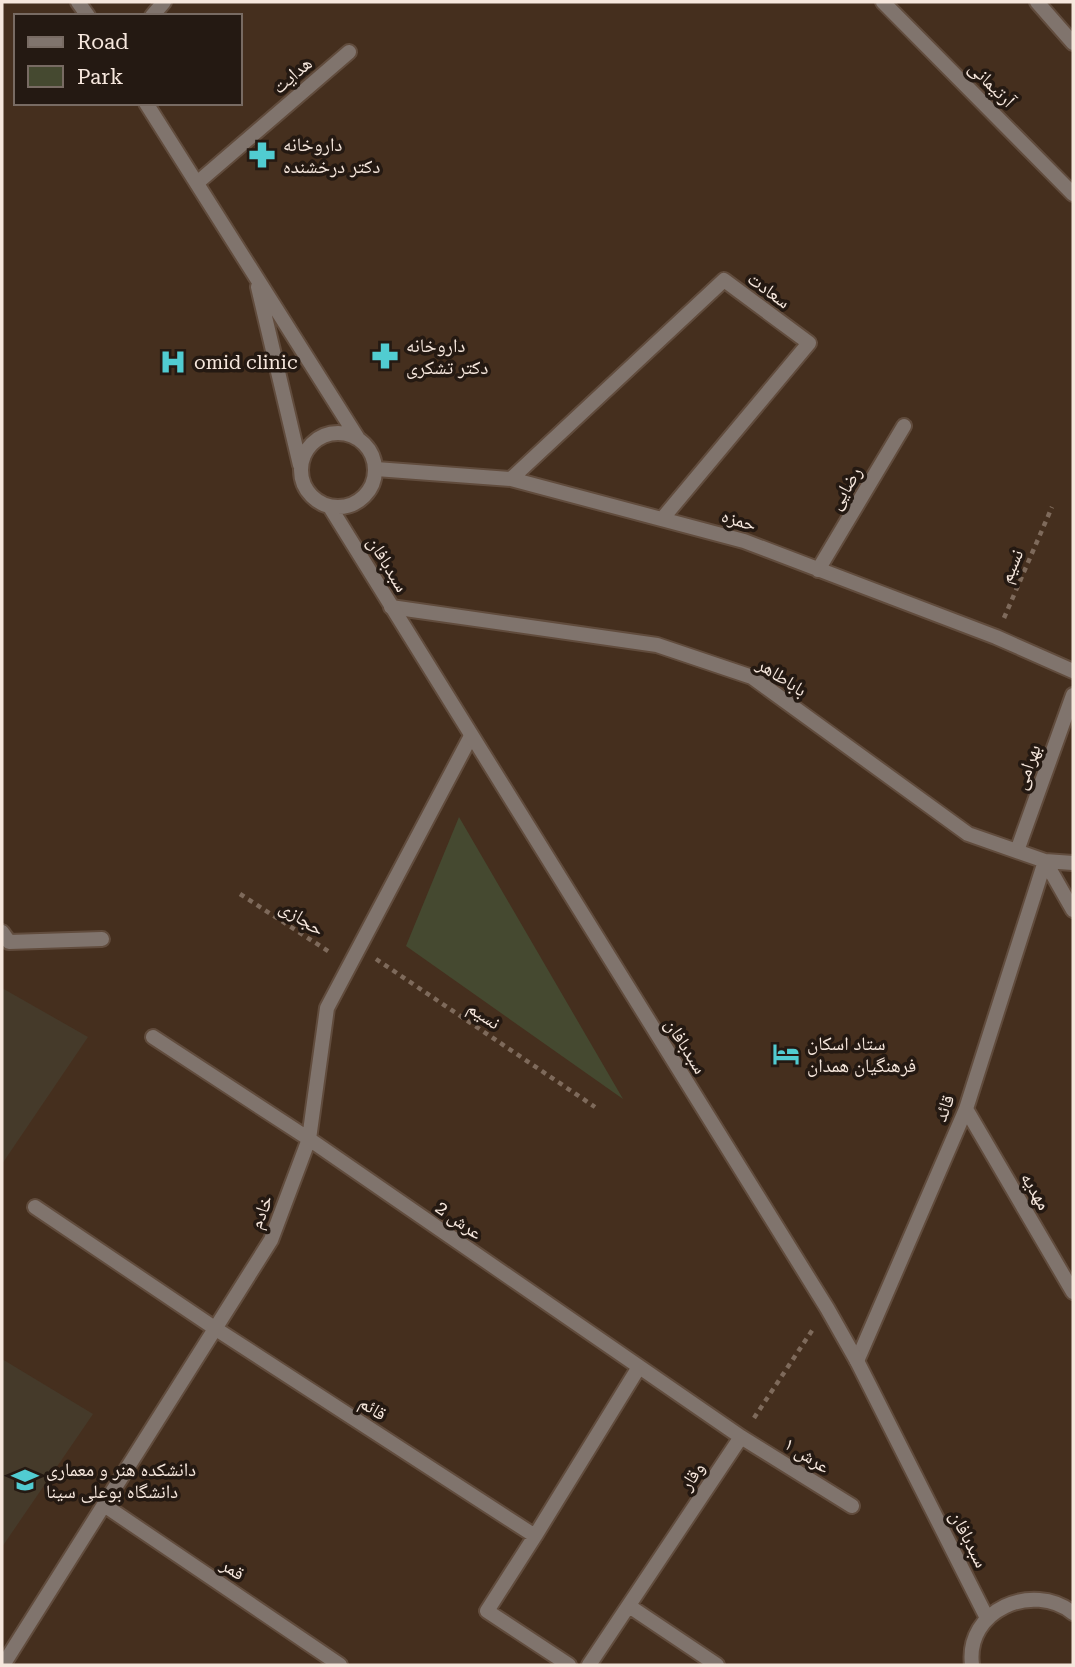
<svg xmlns="http://www.w3.org/2000/svg" width="1075" height="1667" font-family="'Roboto Serif','Noto Naskh Arabic',serif">
  <style>
    .education { fill: #453a2a }
    .green { fill: #454930 }
    .lines { fill: none; stroke-linecap: round; stroke-linejoin: round }
    .service-casing { stroke: #614c3d; stroke-width: 18 }
    .minor-casing { stroke: #614c3d; stroke-width: 18 }
    .tertiary-casing { stroke: #614c3d; stroke-width: 18 }
    .path { stroke: #7e6a5b; stroke-width: 4.5; stroke-dasharray: 5 5; stroke-linecap: butt }
    .service { stroke: #80746d; stroke-width: 14 }
    .minor { stroke: #80746d; stroke-width: 14 }
    .tertiary { stroke: #80746d; stroke-width: 14 }
    .labels { text-anchor: middle; dominant-baseline: central; stroke-width: 7; stroke-linejoin: round; paint-order: stroke }
    .street-label { font-size: 19px; fill: #f6e7dd; stroke: #241912 }
    .poi-label { font-size: 19px; fill: #f6e7dd; stroke: #241912; text-anchor: start }
  </style>
  <rect width="100%" height="100%" fill="#452f1e"/>
  <path class="education" d="M2,988L88,1037L2,1164Z
    M2,1359L93,1414L2,1547Z"/>
  <path class="green" d="M459,817L623,1099L406,946Z"/>
  <g class="lines">
    <g class="service-casing">
      <path id="service" d="M2,932L9,942L102,939"/>
    </g>
    <g class="minor-casing">
      <path id="minor" d="M883,2L1073,194
        M1037,2L1073,43
        M152,16L164,2
        M197,183L349,52
        M376,469L511,479L744,541L996,637L1073,671
        M511,479L724,280L809,343L662,519
        M818,570L904,426
        M391,607L657,645L752,677L968,834L1045,861L1073,863
        M1017,851L1073,695
        M1045,861L1073,910
        M153,1037L309,1139L741,1437L852,1506
        M966,1109L1073,1292
        M35,1207L216,1329L535,1536L487,1611L569,1665
        M857,1361L966,1109L1045,861
        M104,1505L340,1665
        M535,1536L639,1367
        M629,1606L717,1665
        M3,1665L271,1240L309,1139L327,1008L471,736
        M589,1665L741,1437"/>
    </g>
    <g class="tertiary-casing">
      <path id="tertiary" d="M78,2L88,16
        M146,103L357,437
        M258,287L300,465
        M301 470a37 37 0 1 1 74 0a37 37 0 1 1-74 0Z
        M330,507L827,1308L857,1361L987,1618
        M972,1665C965,1610 1033,1581 1073,1613"/>
    </g>
    <path class="path" d="M1004,618L1052,507
      M240,894L331,953
      M376,959L595,1107
      M754,1418L813,1329"/>
    <use href="#service" class="service"/>
    <use href="#minor" class="minor"/>
    <use href="#tertiary" class="tertiary"/>
  </g>
  <defs>
    <g id="pharmacy-bare" transform="scale(2.1)"><path d="M-2-6h4v4h4v4h-4v4h-4v-4h-4v-4h4Z" fill="#51ccd1" stroke="#241912" stroke-width="2.5" paint-order="stroke"/></g>
    <g id="hospital-bare" transform="scale(2.1)"><path d="M-5-5h3v3.5h4V-5h3V5h-3V1.5h-4V5h-3Z" fill="#51ccd1" stroke="#241912" stroke-width="2.5" paint-order="stroke"/></g>
    <g id="hotel-bare" transform="scale(2.1)"><path d="M-6-4.5h1.5V1H6V5H4.5V3h-9V5H-6ZM-4 0a1.8 1.8 0 1 1 3.6 0ZM.5 0V-2.5h3Q6-2.5 6 0Z" fill="#51ccd1" stroke="#241912" stroke-width="2.5" paint-order="stroke"/></g>
    <g id="university-bare" transform="scale(2.1)"><path d="M0-5L7-2L0 1L-7-2ZM-4 1L0 2.5L4 1V4Q0 6-4 4Z" fill="#51ccd1" stroke="#241912" stroke-width="2.5" paint-order="stroke"/></g>
  </defs>
  <g fill-rule="evenodd">
    <use href="#pharmacy-bare" x="262" y="155"/>
    <use href="#pharmacy-bare" x="385" y="356"/>
    <use href="#hospital-bare" x="173" y="362"/>
    <use href="#hotel-bare" x="786" y="1054"/>
    <use href="#university-bare" x="25" y="1480"/>
  </g>
  <g class="labels">
    <g class="street-label">
      <text transform="translate(292 75) rotate(-41)">هدایت</text>
      <text transform="translate(992 84) rotate(45)">آرتیمانی</text>
      <text transform="translate(769 290) rotate(36)">سعادت</text>
      <text transform="translate(845 488) rotate(-59)">رضایی</text>
      <text transform="translate(739 520) rotate(17)">حمزه</text>
      <text transform="translate(388 564) rotate(59)">سبدبافان</text>
      <text transform="translate(1011 566) rotate(-67)">نسیم</text>
      <text transform="translate(782 677) rotate(33)">باباطاهر</text>
      <text transform="translate(1027 767) rotate(-70)">بهرامی</text>
      <text transform="translate(302 918) rotate(33)">حجازی</text>
      <text transform="translate(484 1015) rotate(34)">نسیم</text>
      <text transform="translate(686 1046) rotate(58)">سبدبافان</text>
      <text transform="translate(944 1108) rotate(-69)">قائد</text>
      <text transform="translate(1036 1191) rotate(60)">مهدیه</text>
      <text transform="translate(261 1212) rotate(-69)">خادم</text>
      <text transform="translate(459 1220) rotate(35)">عرش 2</text>
      <text transform="translate(373 1408) rotate(33)">قائم</text>
      <text transform="translate(807 1455) rotate(32)">عرش ۱</text>
      <text transform="translate(692 1476) rotate(-56)">وقار</text>
      <text transform="translate(969 1539) rotate(63)">سبدبافان</text>
      <text transform="translate(233 1569) rotate(34)">قمر</text>
    </g>
    <g class="poi-label">
      <text x="283" y="144">داروخانه<tspan x="283" dy="22">دکتر درخشنده</tspan></text>
      <text x="406" y="345">داروخانه<tspan x="406" dy="22">دکتر تشکری</tspan></text>
      <text x="194" y="362">omid clinic</text>
      <text x="807" y="1043">ستاد اسکان<tspan x="807" dy="22">فرهنگیان همدان</tspan></text>
      <text x="46" y="1469">دانشکده هنر و معماری<tspan x="46" dy="22">دانشگاه بوعلی سینا</tspan></text>
    </g>
  </g>
  <rect width="1075" height="1667" fill="none" stroke="#f6e7dd" stroke-width="7"/>
  <rect x="14" y="14" width="228" height="91" fill="#241912" stroke="#786b63" stroke-width="2"/>
  <rect x="28" y="37" width="35" height="10" fill="#80746d" stroke="#786b63" stroke-width="2"/>
  <text x="77" y="49" font-size="21" fill="#f6e7dd">Road</text>
  <rect x="28" y="66" width="35" height="21" fill="#454930" stroke="#786b63" stroke-width="2"/>
  <text x="77" y="84" font-size="21" fill="#f6e7dd">Park</text>
</svg>
